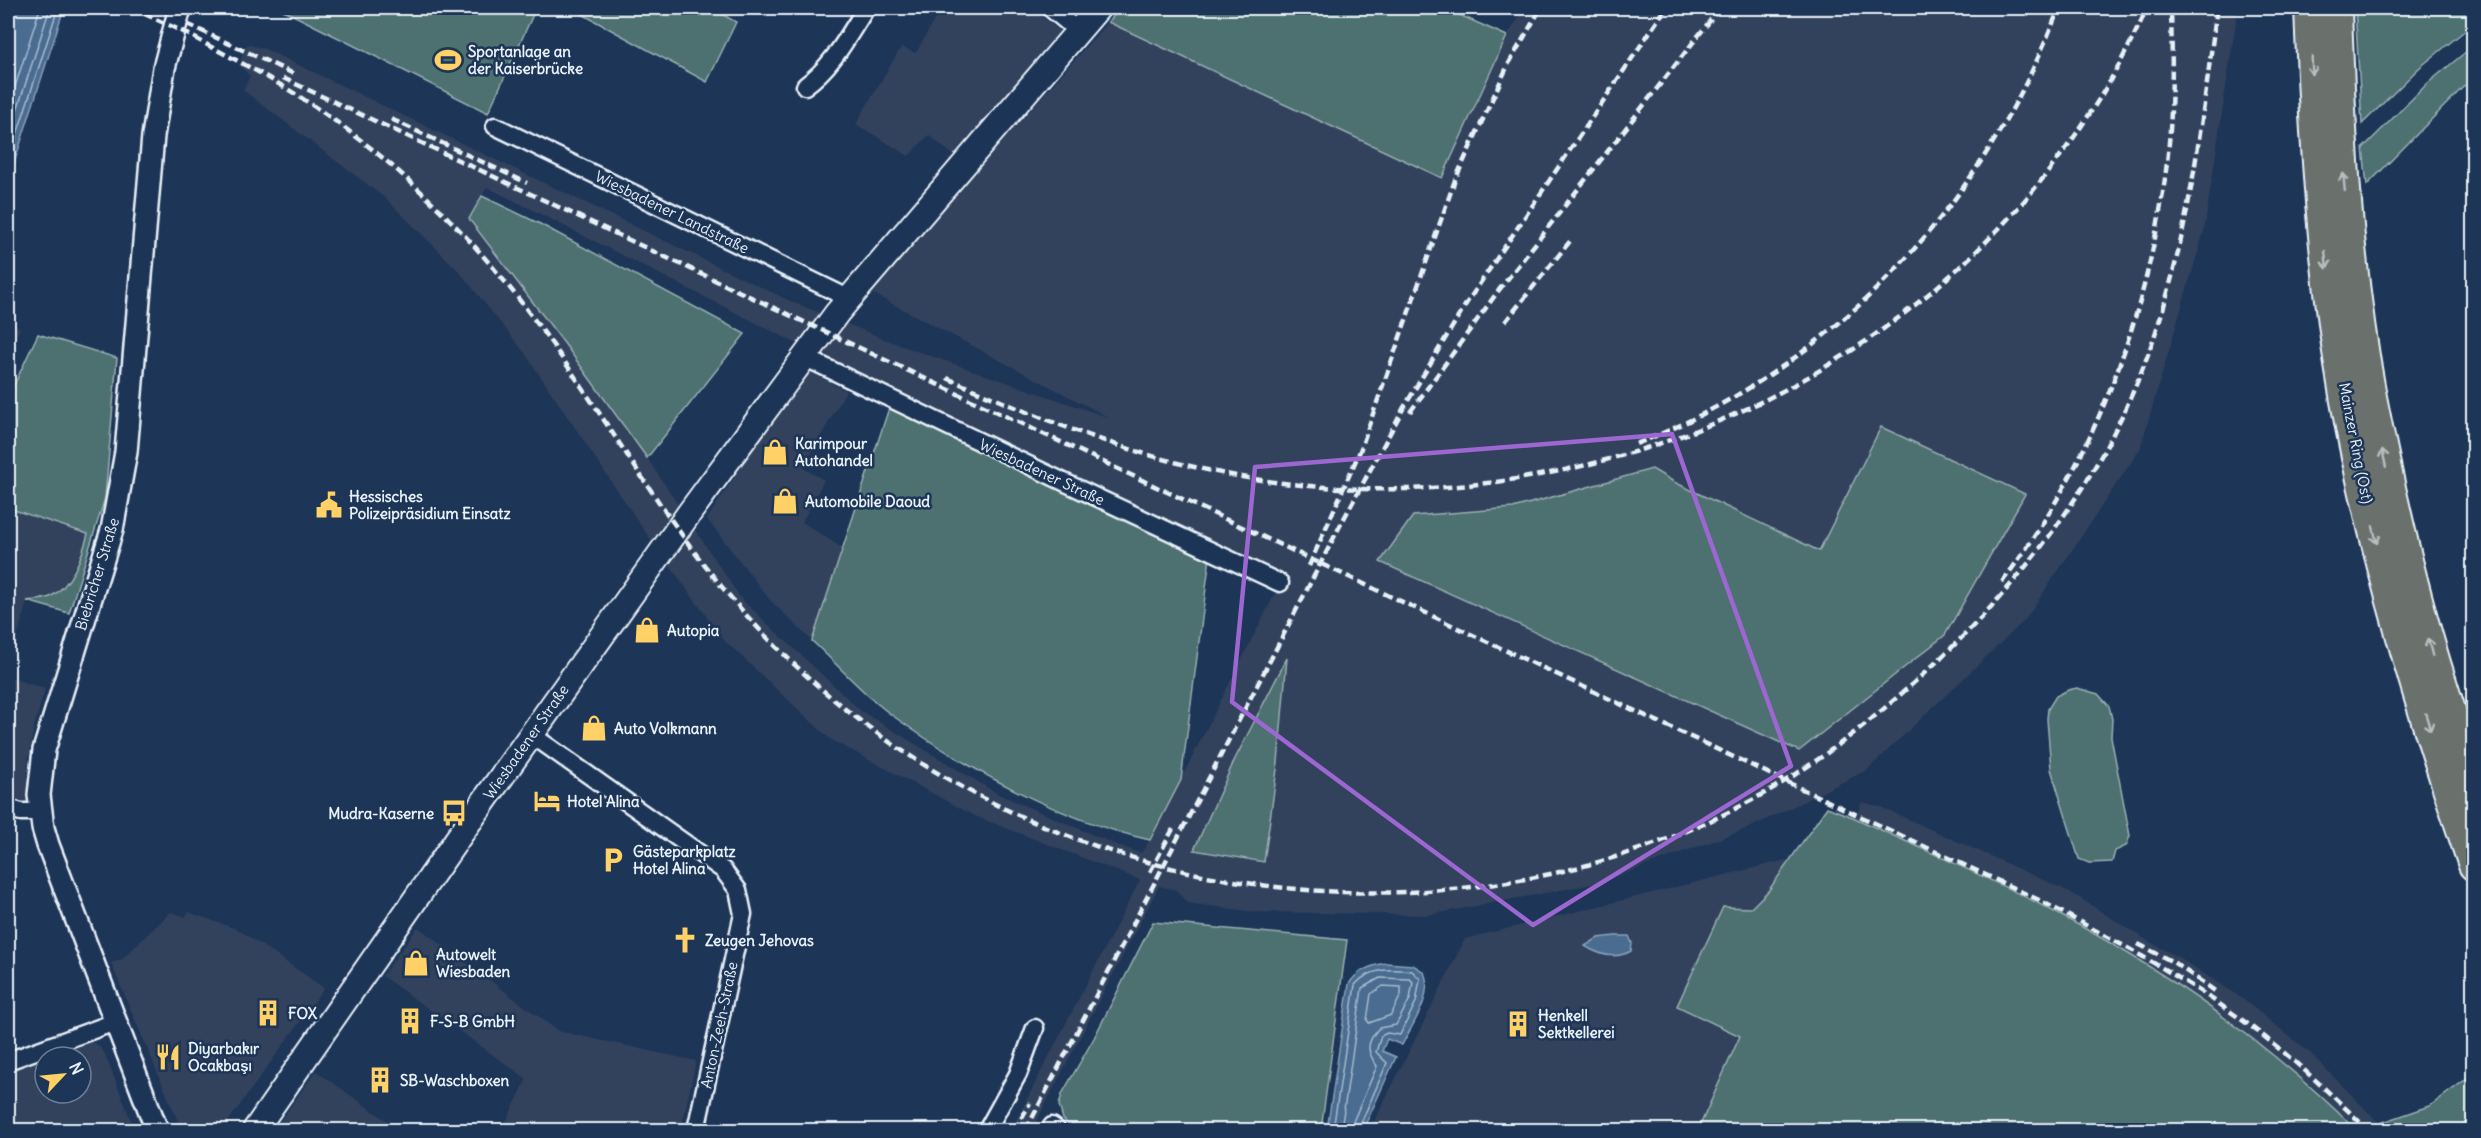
<svg xmlns="http://www.w3.org/2000/svg" width="2481" height="1138" font-family="Delius,sans-serif">
  <style>
    .built { fill: #31435d; fill-rule: evenodd }
    .green { fill: #4d6f6f; stroke: #9ab0b4; stroke-width: 1.5 }
    .water { fill: #496c90; stroke: #89a1ba; stroke-width: 1.5 }
    .lines { fill: none; stroke-linecap: round; stroke-linejoin: round }
    .shore { stroke: #a8bcce; stroke-width: 1.5 }
    .minor-casing { stroke: #e8f1f8; stroke-width: 21 }
    .tertiary-casing { stroke: #e8f1f8; stroke-width: 26 }
    .secondary-casing { stroke: #e8f1f8; stroke-width: 28 }
    .motorway-casing { stroke: #e8f1f8; stroke-width: 34 }
    .minor { stroke: #1d3557; stroke-width: 16 }
    .tertiary { stroke: #1d3557; stroke-width: 21 }
    .secondary { stroke: #1d3557; stroke-width: 24 }
    .motorway { stroke: #6a716d; stroke-width: 30 }
    .rail { stroke: #e8f1f8; stroke-width: 4.5; stroke-dasharray: 9 4.5; stroke-linecap: butt }
    .oneway { stroke: #b6bec0 }
    .marked { fill: none; stroke: #9c67d0; stroke-width: 4.5; stroke-linejoin: round }
    .labels { text-anchor: middle; dominant-baseline: central; stroke-width: 5; stroke-linejoin: round; paint-order: stroke }
    .poi-label { font-size: 15px; font-weight: bold; fill: #e8f1f8; stroke: #1d3557; text-anchor: start }
    .street-label { font-size: 15px; fill: #e8f1f8; stroke: #1d3557 }
  </style>
  <rect width="100%" height="100%" fill="#1d3557"/>
  <filter id="ink" filterUnits="userSpaceOnUse"><feTurbulence type="fractalNoise" baseFrequency=".0167" numOctaves="2"/><feDisplacementMap in="SourceGraphic" scale="12" xChannelSelector="R" yChannelSelector="G"/><feConvolveMatrix kernelMatrix="1 2 1 2 8 2 1 2 1" color-interpolation-filters="sRGB"/></filter>
  <g filter="url(#ink)">
    <path class="built" d="M941,8H1031L1063,33L959,160L929,135L909,156L856,124L901,47L916,53Z
      M1525,8H2238L2204,231L2140,449L2025,620L1867,770L1749,828L1598,883L1428,915L1256,912L1187,903L1176,890L1159,886L1032,1130H1011L1140,880L975,816L830,739L723,639L646,533L524,352L458,270L385,198L243,90L250,76L239,65L247,44L265,49L790,301L902,346L1110,418L870,292L1108,22L1442,178L1507,36ZM487,187L871,381L1285,574L1150,840L1141,853L1119,846L998,794L861,711L742,600L647,458L564,343L469,219Z
      M8,319L20,328L8,356Z
      M808,371L846,391L803,468L824,480L802,522L842,548L812,641L770,600L707,519L793,389Z
      M8,508L93,536L69,613L27,601L8,671Z
      M8,677L45,689L34,727L28,760L26,801L8,797Z
      M1862,802L1881,807L2070,892L2148,941L2178,957L2240,997L2310,1053L2386,1130H2356L2316,1090L2251,1039L2163,976L2060,915L1855,818Z
      M1786,860L2241,1130H1370L1465,939Z
      M171,912L186,917L188,912L239,930L324,988L222,1130H183L180,1126L111,963L122,959Z
      M418,927L558,1031L696,1061L681,1130H502L527,1079L382,976Z
      M91,1042L98,1045L104,1052L135,1130H12L8,1119V1072L45,1058V1093H81V1057H47Z
      M316,1071L400,1130H274Z"/>
    <path class="green" d="M279,8H536L488,113Z
      M571,8H711L736,22L707,82Z
      M1121,8H1444L1507,36L1442,178L1108,22Z
      M2355,8H2473V24L2419,68L2362,124Z
      M2473,46V77L2367,185L2363,148L2428,83Z
      M482,196L540,224L745,334L647,458L564,343L469,219Z
      M38,334L117,358L105,498L69,613L27,601C34,600 44,600 50,597C72,586 82,556 88,534L8,508V398Z
      M889,408L1210,557L1181,780L1150,840C1061,820 970,771 896,718C868,699 838,665 812,641Z
      M1881,427L2025,494L1945,635L1799,751L1380,562L1413,516L1513,508L1652,469L1674,482L1819,551Z
      M1287,658L1278,762L1264,862L1194,850L1235,759Z
      M2077,688L2098,694L2109,706L2112,719L2111,737L2130,836L2126,846L2115,851L2112,862L2089,863L2079,859L2051,769L2047,719L2048,709L2056,696L2068,690Z
      M1827,807L1855,818C1923,850 1994,879 2060,915C2167,972 2271,1045 2356,1130H1698L1740,1036L1677,1006L1723,907L1751,908L1769,890Z
      M1153,922L1347,940L1321,1130H1108L1072,1128L1063,1119L1059,1105L1062,1094L1094,1038Z
      M2473,1074V1130H2386L2380,1123L2430,1106Z"/>
    <path class="water" d="M8,8H64L8,182Z
      M1615,936H1629L1632,943L1631,951C1615,960 1599,955 1585,946L1598,938Z
      M1386,963L1413,965L1424,972C1434,995 1412,1025 1402,1045L1387,1039L1382,1051L1396,1057L1363,1130H1327L1349,984C1357,971 1372,965 1386,963Z"/>
    <g class="lines">
      <path class="shore" d="M8,109L40,8
        M8,138L50,8
        M8,162L58,8
        M1383,986L1401,987V995L1391,1015L1369,1023L1367,1020L1371,994Z
        M1333,1130L1355,985C1370,967 1391,969 1412,971L1420,979L1416,1002L1400,1035L1387,1033L1381,1036L1376,1052L1387,1063L1358,1130
        M1341,1130L1362,988L1380,978L1410,979L1413,982L1410,999L1396,1025L1379,1028C1365,1043 1367,1052 1377,1066L1352,1124L1351,1130"/>
      <g class="minor-casing">
        <path id="minor" d="M1050,8L1078,31
          M805,86C833,66 848,36 866,8
          M495,126L850,299
          M804,357L1066,483L1280,583
          M532,735L723,870L738,890L743,914L696,1130
          M8,808L21,812H40
          M8,1061L115,1022
          M1052,1126L1057,1130
          M987,1130L1018,1074L1035,1028"/>
      </g>
      <g class="tertiary-casing">
        <path id="tertiary" d="M157,1130L48,845L43,828L39,795L44,750L112,530L126,452L153,136L164,68L180,8"/>
      </g>
      <g class="secondary-casing">
        <path id="secondary" d="M255,1130L467,825L690,512L837,313L1098,8"/>
      </g>
      <g class="motorway-casing">
        <path id="motorway" d="M2310,8C2315,139 2323,271 2346,401C2375,558 2422,713 2474,865
          M2336,8C2340,138 2347,268 2371,397C2388,483 2407,569 2432,653C2445,697 2460,740 2474,783"/>
      </g>
      <use href="#minor" class="minor"/>
      <use href="#tertiary" class="tertiary"/>
      <use href="#secondary" class="secondary"/>
      <use href="#motorway" class="motorway"/>
      <path class="rail" d="M132,8L190,35
        M187,24L296,75
        M182,31C216,50 251,67 284,87C366,137 440,203 501,277C572,363 627,461 693,550C739,612 793,668 854,716C1100,907 1450,950 1731,811C1806,774 1869,724 1930,668C2005,599 2070,519 2116,428C2184,294 2197,154 2217,8
        M283,78L2039,900C2102,934 2166,967 2225,1008C2277,1043 2323,1086 2368,1130
        M391,119L527,183
        M1505,322L1571,240
        M947,378C1056,426 1165,469 1283,483C1637,527 2001,337 2147,8
        M1410,412L1499,290L1720,8
        M1636,444C1836,366 1983,206 2059,8
        M1309,566L1360,451L1455,180L1508,65L1541,8
        M2002,582C2096,459 2152,306 2168,153C2173,105 2172,56 2171,8
        M1150,872L1173,829
        M2138,944L2173,962L2215,991
        M1015,1130L1030,1103
        M1026,1130L1341,524L1403,409L1466,304L1666,8"/>
    </g>
    <defs><path id="oneway-shaft" d="M-6 0H5M1.5-3L5.5 0L1.5 3" fill="none" stroke-width="1.6" stroke-linecap="round" stroke-linejoin="round" transform="scale(1.5)"/></defs>
    <g class="oneway">
      <use href="#oneway-shaft" transform="translate(2312 66) rotate(88)"/>
      <use href="#oneway-shaft" transform="translate(2344 182) rotate(-95)"/>
      <use href="#oneway-shaft" transform="translate(2326 260) rotate(84)"/>
      <use href="#oneway-shaft" transform="translate(2384 458) rotate(-102)"/>
      <use href="#oneway-shaft" transform="translate(2375 535) rotate(76)"/>
      <use href="#oneway-shaft" transform="translate(2430 647) rotate(-105)"/>
      <use href="#oneway-shaft" transform="translate(2428 722) rotate(73)"/>
    </g>
  </g>
  <path class="marked" d="M1672,434L1791,766L1533,925L1232,702L1255,467Z"/>
  <defs>
    <g id="stadium-bare" transform="scale(2.07)"><path d="M0-5a6.5 5 0 1 0 0 10a6.5 5 0 1 0 0-10ZM-3.5-1.8h7v3.6h-7Z" fill="#ffd166" stroke="#1d3557" stroke-width="2.5" paint-order="stroke"/></g>
    <g id="shop-bare" transform="scale(2.07)"><path d="M-5-2.5h2.3a2.7 3.5 0 0 1 5.4 0H5L5.5 6h-11ZM-1.5-2.5h3a1.5 2.3 0 0 0-3 0Z" fill="#ffd166" stroke="#1d3557" stroke-width="2.5" paint-order="stroke"/></g>
    <g id="civic-bare" transform="scale(2.07)"><path d="M-.6-6.5H3V-4.5H.6V-3L4-1V1h2V6H-6V1h2V-1L-.6-3ZM-1.2 2.5V6h2.4V2.5Z" fill="#ffd166" stroke="#1d3557" stroke-width="2.5" paint-order="stroke"/></g>
    <g id="hotel-bare" transform="scale(2.07)"><path d="M-6-4.5h1.5V1H6V5H4.5V3h-9V5H-6ZM-4 0a1.8 1.8 0 1 1 3.6 0ZM.5 0V-2.5h3Q6-2.5 6 0Z" fill="#ffd166" stroke="#1d3557" stroke-width="2.5" paint-order="stroke"/></g>
    <g id="bus-bare" transform="scale(2.07)"><path d="M-5-6H5V4H4V6H2V4H-2V6H-4V4H-5ZM-3.5-4V0h7V-4ZM-3.5 1.2v1.5H-2V1.2ZM2 1.2v1.5H3.5V1.2Z" fill="#ffd166" stroke="#1d3557" stroke-width="2.5" paint-order="stroke"/></g>
    <g id="parking-bare" transform="scale(2.07)"><path d="M-3.5-5.5H1a3.5 3.5 0 0 1 0 7H-1V5.5H-3.5ZM-1-3.4V-.6H.8a1.4 1.4 0 0 0 0-2.8Z" fill="#ffd166" stroke="#1d3557" stroke-width="2.5" paint-order="stroke"/></g>
    <g id="church-bare" transform="scale(2.07)"><path d="M-1.2-6h2.4v3.5h3.3v2.4h-3.3V6h-2.4V-.1h-3.3v-2.4h3.3Z" fill="#ffd166" stroke="#1d3557" stroke-width="2.5" paint-order="stroke"/></g>
    <g id="building-bare" transform="scale(2.07)"><path d="M-4-6H4V6H1V3H-1V6H-4ZM-2.5-4.3h1.7v1.8h-1.7ZM.8-4.3h1.7v1.8H.8ZM-2.5-1h1.7V.8h-1.7ZM.8-1h1.7V.8H.8Z" fill="#ffd166" stroke="#1d3557" stroke-width="2.5" paint-order="stroke"/></g>
    <g id="restaurant-bare" transform="scale(2.07)"><path d="M-5-6h1v4h1v-4h1v4h1v-4h1v5L-1.5 .5V6h-2V.5L-5-1ZM5-6V6H3V1.5H1.5Q1.5-4 5-6Z" fill="#ffd166" stroke="#1d3557" stroke-width="2.5" paint-order="stroke"/></g>
  </defs>
  <g fill-rule="evenodd">
    <use href="#stadium-bare" x="448" y="60"/>
    <use href="#shop-bare" x="775" y="452"/>
    <use href="#shop-bare" x="785" y="501"/>
    <use href="#civic-bare" x="329" y="505"/>
    <use href="#shop-bare" x="647" y="630"/>
    <use href="#shop-bare" x="594" y="728"/>
    <use href="#hotel-bare" x="547" y="801"/>
    <use href="#bus-bare" x="454" y="813"/>
    <use href="#parking-bare" x="613" y="860"/>
    <use href="#church-bare" x="685" y="940"/>
    <use href="#shop-bare" x="416" y="963"/>
    <use href="#building-bare" x="268" y="1013"/>
    <use href="#building-bare" x="410" y="1021"/>
    <use href="#building-bare" x="1518" y="1024"/>
    <use href="#restaurant-bare" x="168" y="1057"/>
    <use href="#building-bare" x="380" y="1080"/>
  </g>
  <g class="labels">
    <g class="poi-label">
      <text x="468" y="51">Sportanlage an<tspan x="468" dy="17">der Kaiserbrücke</tspan></text>
      <text x="795" y="443">Karimpour<tspan x="795" dy="17">Autohandel</tspan></text>
      <text x="349" y="496">Hessisches<tspan x="349" dy="17">Polizeipräsidium Einsatz</tspan></text>
      <text x="805" y="501">Automobile Daoud</text>
      <text x="667" y="630">Autopia</text>
      <text x="614" y="728">Auto Volkmann</text>
      <text x="567" y="801">Hotel Alina</text>
      <text x="434" y="813" text-anchor="end">Mudra-Kaserne</text>
      <text x="633" y="851">Gästeparkplatz<tspan x="633" dy="17">Hotel Alina</tspan></text>
      <text x="705" y="940">Zeugen Jehovas</text>
      <text x="436" y="954">Autowelt<tspan x="436" dy="17">Wiesbaden</tspan></text>
      <text x="288" y="1013">FOX</text>
      <text x="1538" y="1015">Henkell<tspan x="1538" dy="17">Sektkellerei</tspan></text>
      <text x="430" y="1021">F-S-B GmbH</text>
      <text x="188" y="1048">Diyarbakır<tspan x="188" dy="17">Ocakbaşı</tspan></text>
      <text x="400" y="1080">SB-Waschboxen</text>
    </g>
    <g class="street-label">
      <text transform="translate(672 212) rotate(26)">Wiesbadener Landstraße</text>
      <text transform="translate(2356 443) rotate(79)">Mainzer Ring (Ost)</text>
      <text transform="translate(1042 472) rotate(25)">Wiesbadener Straße</text>
      <text transform="translate(97 574) rotate(-73)">Biebricher Straße</text>
      <text transform="translate(526 742) rotate(-55)">Wiesbadener Straße</text>
      <text transform="translate(719 1025) rotate(-78)">Anton-Zeeh-Straße</text>
    </g>
  </g>
  <rect width="2481" height="1138" fill="none" stroke="#1d3557" stroke-width="30"/>
  <rect x="15" y="15" width="2451" height="1108" fill="none" stroke="#e8f1f8" stroke-width="2" filter="url(#ink)"/>
  <g transform="translate(63 1075) rotate(64)"><circle r="28" fill="#1d3557" stroke="#6e8097" stroke-width="1.5"/>
  <path d="M0-4.5L10 22L0 15L-10 22Z" fill="#ffd166"/>
  <text y="-9" font-size="16" font-weight="bold" text-anchor="middle" fill="#e8f1f8">N</text>
  </g>
</svg>
